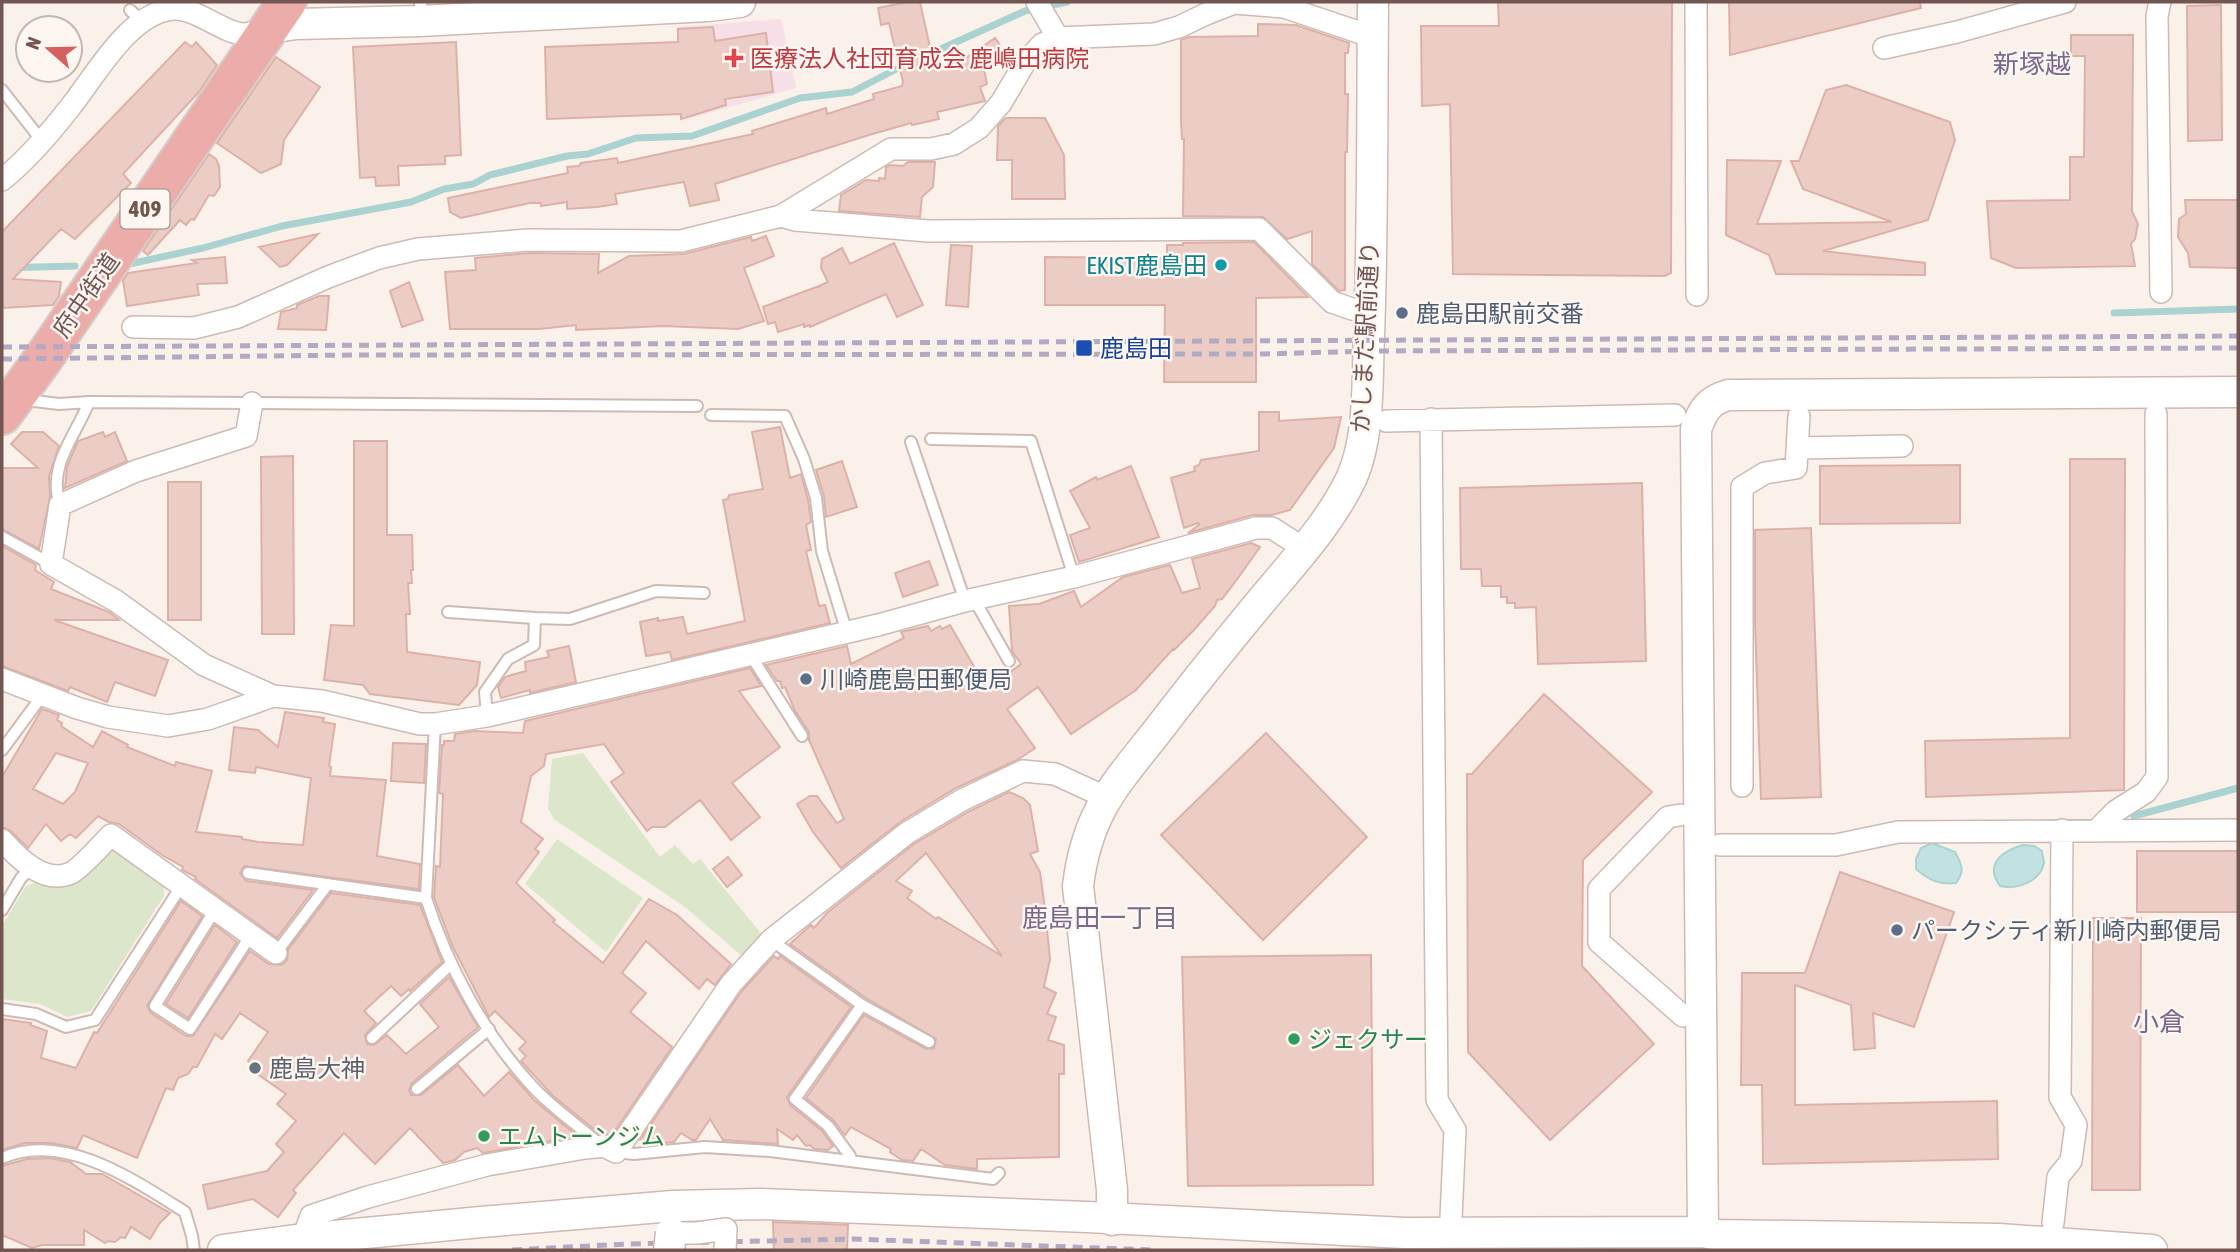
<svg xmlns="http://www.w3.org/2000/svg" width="2240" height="1252" font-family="'Asap Condensed','Noto Sans JP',sans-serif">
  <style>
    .medical { fill: #f7dfe7 }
    .green { fill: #dce6ca }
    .water { fill: #c1e2e0; stroke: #a9d2d0; stroke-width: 2 }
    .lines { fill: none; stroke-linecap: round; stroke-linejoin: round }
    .stream { stroke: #a9d2d0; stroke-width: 7 }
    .building { fill: #eccdc6; stroke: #ddb1a8; stroke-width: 2; fill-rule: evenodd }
    .lane-casing { stroke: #cdbab5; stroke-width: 14 }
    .street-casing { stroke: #cdbab5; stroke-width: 24 }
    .secondary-casing { stroke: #cfb9b2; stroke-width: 33 }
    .highway-casing { stroke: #d5cccb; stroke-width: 42 }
    .lane { stroke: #fff; stroke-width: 10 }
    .street { stroke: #fff; stroke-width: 21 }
    .secondary { stroke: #fff; stroke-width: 30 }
    .highway { stroke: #ecadaa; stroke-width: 38 }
    .rail { stroke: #b2a9c3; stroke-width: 5; stroke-dasharray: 10 7; stroke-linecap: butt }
    .street-bridge-casing { stroke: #cdbab5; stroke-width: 24; stroke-linecap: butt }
    .secondary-bridge-casing { stroke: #cfb9b2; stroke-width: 33; stroke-linecap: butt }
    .street-bridge { stroke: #fff; stroke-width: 21 }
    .secondary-bridge { stroke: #fff; stroke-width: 30 }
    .health-dot { fill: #e0444e; stroke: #fdf6f1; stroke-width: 2.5 }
    .culture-dot { fill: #0f9aa8; stroke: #fdf6f1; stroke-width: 2.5 }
    .service-dot { fill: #5c6f8a; stroke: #fdf6f1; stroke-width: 2.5 }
    .transit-dot { fill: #1a4fb4; stroke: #fdf6f1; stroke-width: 2.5 }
    .leisure-dot { fill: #2e9e5b; stroke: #fdf6f1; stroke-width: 2.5 }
    .worship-dot { fill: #6b7280; stroke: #fdf6f1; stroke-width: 2.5 }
    .labels { text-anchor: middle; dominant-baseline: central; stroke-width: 5; stroke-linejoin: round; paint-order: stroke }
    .shield { fill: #fdf6f1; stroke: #9c8681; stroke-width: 2 }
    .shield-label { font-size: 23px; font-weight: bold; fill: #725651 }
    .health-label { font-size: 24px; fill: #be3a42; stroke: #fdf6f1; text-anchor: start }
    .culture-label { font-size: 24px; fill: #0d838f; stroke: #fdf6f1; text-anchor: end }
    .street-label { font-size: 24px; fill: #725651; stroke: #fdf6f1 }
    .service-label { font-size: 24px; fill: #4e5e75; stroke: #fdf6f1; text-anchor: start }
    .transit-label { font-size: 24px; fill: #164399; stroke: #fdf6f1; text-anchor: start }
    .leisure-label { font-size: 24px; fill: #27864d; stroke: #fdf6f1; text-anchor: start }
    .worship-label { font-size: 24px; fill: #5b616d; stroke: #fdf6f1; text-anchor: start }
    .neighbourhood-label { font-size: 26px; fill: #7a698d; stroke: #fdf6f1 }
  </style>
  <rect width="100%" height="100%" fill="#faf1eb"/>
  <path class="medical" d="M781,19L796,88L681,121L677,27Z"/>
  <path class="green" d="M583,753L660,857L675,845L693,864L700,859L764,937L743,957L685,907L554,819L548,808L552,759Z
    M557,839L643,898L606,952L525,884Z
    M119,850L164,882V896L91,1011L67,1017L40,1004L2,999V926L26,886L41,880L49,886L76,883L107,852Z"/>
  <path class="water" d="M1932,843L1955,852C1962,865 1965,871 1956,883C1939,885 1929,880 1916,869V859L1921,848Z
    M2023,845L2034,846L2042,851C2042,855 2044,859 2044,863C2040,882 2016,890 2000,886C1984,864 2002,851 2023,845Z"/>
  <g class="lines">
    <path class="stream" d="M923,57L1025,11L1067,2
      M129,264L203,248L282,226L411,202L444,189L473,184L490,175L567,156L588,154L636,138L692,136L800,98L852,92L906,64
      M2,268L75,266
      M2114,313L2238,309
      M2134,816L2238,788"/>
  </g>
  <path class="building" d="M907,2H920L935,70L963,60L995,38L1006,54L984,69L987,84L980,87L985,101L937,112L939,119L912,125L911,123L869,135L715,184L719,200L690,206L684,182L615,194L617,204L597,207L567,209V202L541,206V203H530L461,218L450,212L448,198L568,173L567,167L579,166L581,163L617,158L618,163L753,134L752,131L826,108L827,114L874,99L873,94L902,86L903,82L889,23L881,25L878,8Z
    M1498,2H1672L1671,273L1665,276L1453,274L1450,104L1422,106L1421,26H1499Z
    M1729,2H1920L1921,8L1730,55Z
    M2221,5L2222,140L2188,141L2187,6Z
    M1258,24L1296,25L1349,43L1348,53H1345V94H1348L1347,152H1345V290L1339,291L1312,264V231L1287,239L1263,217L1183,216L1184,139H1182L1181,120V40L1189,37L1258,36Z
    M713,27L715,41L766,33L773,92L725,99L726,105L681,119V114L547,119L545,47L678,42V29Z
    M2071,35H2133L2132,211L2138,224L2135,239L2131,244L2135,266L2016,268L1991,258L1987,201L2070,200V157H2084L2085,56H2071Z
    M185,42L192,47L196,42L217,65L199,92L123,174L131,183L75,239L61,229L13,279L61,282L59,296L53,305L2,308V232Z
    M456,42L461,155L445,156V164L398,166L399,185L376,186L375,177L360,178L353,47Z
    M276,57L320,87L284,140L281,164L261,173L217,143Z
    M1846,85L1950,122L1955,140L1928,220L1823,251L1925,263V275L1776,274L1769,255L1726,235L1727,160L1781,161L1757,224L1892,222L1803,189L1791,161H1799L1826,90Z
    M1006,118H1045L1064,155L1065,199H1012V160H997L998,126Z
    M209,154L216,159L219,166L220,187L214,196L209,195L194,220L191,219L186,225L180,220L148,255L143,251Z
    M908,162H935L933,187L922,197L920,217L839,211L841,195L866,180L879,181V178L885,179L886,167L890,165L903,166Z
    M2185,200H2238V268L2190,267L2188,253L2178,237L2179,219L2186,214Z
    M318,234L287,265L280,267L259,247Z
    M766,236L774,256L744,268L764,321L738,329L663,326L576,330V325L539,329H450L445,272L476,270L475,258L530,253L599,254L598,273L629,256L684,254L751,237L752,241Z
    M1254,242L1308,297L1256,298V382H1164L1165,305H1045V257L1167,258V245H1183V243Z
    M894,243L923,305L897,317L886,294L810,327V325L804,327V324L778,332L775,322L768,324L763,307L819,286V288V286L828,282L821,268L822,259L842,248L850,264Z
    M951,245L972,246L968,307L946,305Z
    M225,257L227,283L197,284L199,295L127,306L123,280L128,273L197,263L192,260Z
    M409,282L423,320L402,327L390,291Z
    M319,296H329L326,330L278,329L281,312L297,308V305Z
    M1259,412H1279V421L1341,417L1334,448L1290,510L1272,515H1253L1188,533L1199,525L1198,523L1184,528L1171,478L1195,471L1194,467L1199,465L1201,460L1259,451Z
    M780,427L790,478L801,474L808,500L811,522L806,525L811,550L806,551L819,606L825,605L830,623L672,660L670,652L646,656L640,622L658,618V621L683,617L687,634L745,621L723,500L728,499L729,495L763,489L752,432Z
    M22,432H43L59,446L49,476L50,497L39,549L2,529V468H38L11,444Z
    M103,432L105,437L115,432L127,461L65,488L67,467L78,441Z
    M354,441H387V535H412L413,570H411L412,583H408L410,614H406L407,652L480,662L477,685L459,705L370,694L363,685L324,680L331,625L354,626Z
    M293,456L294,634H262L261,457Z
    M2070,459H2125L2124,790L1926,797L1925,741L2070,738Z
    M842,461L857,507L826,517L824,496L816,470Z
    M1960,465V523L1820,524V466Z
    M1131,466L1159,537L1079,562L1070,535L1090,528L1070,491L1096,477L1097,480Z
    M168,482H201V620H168Z
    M1642,483L1646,661L1538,664L1536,607L1515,608V603H1507V597H1501V586H1482L1481,569H1461L1460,488Z
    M1811,528L1821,797L1761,799L1755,623V530Z
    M1251,543L1260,547L1238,578L1222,599L1217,600L1215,606L1193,631L1174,650L1173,649L1136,690L1071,734L1038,687L1007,709L1035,748L1019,759L956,788L900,822L841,868L813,832L797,804L810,796H817L837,823L844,819L809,740V732L795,711L785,687L782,688L780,681H777L766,665L847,646L851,664L904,638L901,632L928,626L931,631L940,626L942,629L950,625L987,689L1021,664L1012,651L1009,606L1039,604L1074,591L1081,607L1123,577L1170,565L1182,593L1200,588L1192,559Z
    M2,546L36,565L35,570L54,582L51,589L109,612L119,620H54L168,660L155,696L115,682L107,702L70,687L68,691L2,666Z
    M929,561L938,585L903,597L895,573Z
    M569,646L576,682L530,693V690L501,698L498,687L505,677L526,671L525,662L549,657L547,651Z
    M750,668L761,686L739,691L780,747L732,783L760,817L731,840L700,800L665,827H652L647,831L611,782L624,773L604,744L546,754L544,766L531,776L521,822L543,839L535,849L539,852L516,883L555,920L553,922L603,963L649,899L677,915L731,964L715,985L707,979L699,989L646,941L622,973L646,993L630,1012L672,1047L612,1135L599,1133L553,1096L521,1061L526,1056L519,1049L526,1042L495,1011L489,1017L452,945L434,897L436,866L440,867L443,794L439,793L442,745H444V741H454L455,734L474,731L523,733L525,721Z
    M1544,694L1652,792L1583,860L1582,966L1654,1044L1550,1140L1468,1052L1467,774H1472Z
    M42,709L59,715L57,720L62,723L61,726L93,747L102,731L128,745L127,747L175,766L176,762L212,771L196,832L242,837V839L258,842L303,845L311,778L256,767L255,773L229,770L234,727L258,730L278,747L285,712L324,718L323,722L335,724L329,766L331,767L330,776L386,780L377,856L420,864L419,889L244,866L240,873L246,881L313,890L277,938L195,879L196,877L182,870L183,867L162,855L119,824L109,822L98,816L76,838L70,834L61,841L46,824L28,848L11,831L2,827V777ZM56,753L88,763L75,792L63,804L33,789Z
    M1266,733L1367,837L1263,940L1161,835Z
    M393,743L426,744L424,783L391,781Z
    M1009,792L1023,798L1030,805L1038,851L1030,854L1040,872L1045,909L1050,959L1044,987L1056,993L1047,1014L1056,1017L1048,1040L1064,1045V1074H1059V1157L977,1159V1169L945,1165L921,1149L913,1161L902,1160L890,1152L891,1149L851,1127L845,1135L833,1120L806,1098L864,1015L926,1049L934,1048L936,1039L866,998L790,944L811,925L814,928L827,913L914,844L968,812ZM926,853L1002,956L938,917L936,919L907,898L912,891L896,881Z
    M2137,851H2238V912H2137Z
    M728,857L742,875L727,887L713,869Z
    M1840,872L1954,912L1914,1027L1873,1013L1875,1048L1854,1050L1851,1005L1795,985V1105L1997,1101L1998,1159L1763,1164L1762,1085H1741L1742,973H1805Z
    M331,893L420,905L442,962L410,991L409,989L401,996L391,986L364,1011L376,1023L365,1035L367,1044L374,1045L387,1035L406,1054L439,1027L420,1004L449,977L478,1027L412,1083L409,1090L411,1095H421L458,1065L484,1096L509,1072L534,1100L577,1136L483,1153L477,1148L464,1152L455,1160L443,1163L410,1128L375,1164L344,1133L293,1190L296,1193L278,1217L253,1199L208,1209L203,1185L267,1171L284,1152L276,1144L296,1121L277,1104L286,1094L253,1071L256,1067L248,1061L268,1032L240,1013L222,1039L215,1034L197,1067H193L188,1074L178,1078L173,1090L166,1088L137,1158L83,1135L77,1148L51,1143H25L2,1150V1019L31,1023L30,1025L47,1031L41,1058L76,1068L94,1032L97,1033L181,901L202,916L147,1006L151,1013L186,1036H193L250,951L269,964L282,965L287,960L288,950Z
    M2093,918H2141L2140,1190H2092Z
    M215,925L237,942L188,1018L166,1004Z
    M1371,955L1373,1185L1188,1186L1182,957Z
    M774,956L778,959L780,956L851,1007L787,1097L790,1105L822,1131L833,1146L828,1150L814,1149L810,1145L806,1146L797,1135L793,1140L777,1129L778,1144L723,1140L710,1119L696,1140H692L681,1133L674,1142L646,1145L640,1140L741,992Z
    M49,1158L70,1162L86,1174H102L170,1213L159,1224L150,1239L131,1227L125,1238L121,1237L115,1242L108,1241L105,1243L84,1230V1245H42L32,1248L2,1235V1166L27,1159Z
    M773,1222L848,1225L847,1250H774Z"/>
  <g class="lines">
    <g class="lane-casing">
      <path id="lane" d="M420,4L422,2
        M130,10L143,22
        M2,90L42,141
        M26,400L59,404L89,402L697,406
        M711,415L785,416L804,459L816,498L822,551L847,633
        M931,439L1031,441L1074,577
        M911,442L965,601
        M60,505C47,466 75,437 89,402
        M2,537L51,564
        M974,599L1009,661
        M448,612L535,618L534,645L508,659L485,692L487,716
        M535,618L570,619L656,591L704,593
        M753,654L755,662L802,736
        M435,724L426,898C447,965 484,1034 532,1086C552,1108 579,1126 602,1146
        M2,750L42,696
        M248,873L426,898
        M2,910L21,878L31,868
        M215,910L155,1006L190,1029L251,935
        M771,940L862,1005L929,1042
        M276,953L328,884
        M2,1009L36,1014L66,1027L95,1020L182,885
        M372,1038L451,964
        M417,1089L489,1029
        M616,1152L634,1154L705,1147L770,1151L993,1179L999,1173
        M2,1158C64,1131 134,1180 185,1212L192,1236L194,1250
        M851,1160L850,1156L828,1126L795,1099L862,1005"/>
    </g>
    <g class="street-casing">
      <path id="street" d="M1037,2L1058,38
        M1696,2L1697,295
        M2160,2L2157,16L2161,292
        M1884,48L1957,32L2065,2
        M2,180C28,159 51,132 71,106C96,75 129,13 173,9C195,7 223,33 243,34C251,34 261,30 269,28
        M781,216L795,220L928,231L1259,229L1332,302L1352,309L1370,311
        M133,327L194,328L238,317L328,277L379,258L418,249L528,240L681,241L781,216L891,149H931L954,144L979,128L1001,103L1024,64L1042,44L1058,38L1154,34L1179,27L1206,14L1234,3L1284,7L1373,37
        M252,403L246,436L136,471L60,505L51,564L116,601L204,665L273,696
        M1431,419L1437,1100L1455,1130L1451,1218
        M1386,421L1675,415
        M1798,448L1902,446
        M2,679L77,708L108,717L168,726L208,719L273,696L322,701L420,724H435L487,716L878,625L965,601L1074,577L1256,528H1272L1305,549
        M1742,786V487L1765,473L1796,468L1799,416
        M1680,815L1668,817L1599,889V942L1683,1016
        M2096,831L2116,811L2146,792L2157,777L2156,414
        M2,840C18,858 44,885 71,873C81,868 102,844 111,835L276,953
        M1720,845H1836L1898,832L2238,830
        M2053,1223L2058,1177L2071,1161L2076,1125L2060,1097L2062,830
        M303,1239L311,1216L368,1197L487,1165L585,1148L604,1146L616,1152L731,984L771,940L907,833L962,800L1023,771L1055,774L1105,797"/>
    </g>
    <g class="secondary-casing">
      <path id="secondary" d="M269,28L296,24L420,21L708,6L740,2
        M1112,1220V1190L1078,886C1087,812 1115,785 1159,729C1191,687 1224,646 1258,605C1291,565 1330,524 1352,477C1370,436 1367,380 1369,336C1373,225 1372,113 1373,2
        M1703,1232L1696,429C1703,410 1708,401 1728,395L2238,392
        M223,1250L303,1239L481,1222L673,1206L761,1204L1087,1217L1405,1233L1703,1232L1718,1235L1999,1239L2152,1250"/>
    </g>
    <g class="highway-casing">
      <path id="highway" d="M2,415L43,359L287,2"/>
    </g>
    <use href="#lane" class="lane"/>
    <use href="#street" class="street"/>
    <use href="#secondary" class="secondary"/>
    <use href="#highway" class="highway"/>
    <path class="rail" d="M2,347L2238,336
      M2,359L353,355L1264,354L1369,351L2238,348
      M512,1250L628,1244L852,1239L1153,1250"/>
    <g class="street-bridge-casing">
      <path id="street-bridge" d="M671,1233H697L726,1229L725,1250"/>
    </g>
    <g class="secondary-bridge-casing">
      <path id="secondary-bridge" d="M669,1250L671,1233"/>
    </g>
    <use href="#street-bridge" class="street-bridge"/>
    <use href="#secondary-bridge" class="secondary-bridge"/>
  </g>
  <path class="health-dot" d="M730.5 47.5h7v7h7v7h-7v7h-7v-7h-7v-7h7z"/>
  <circle class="culture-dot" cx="1221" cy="265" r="7"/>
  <g class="service-dot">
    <circle cx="1402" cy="313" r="7"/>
    <circle cx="806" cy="679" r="7"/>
    <circle cx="1897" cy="930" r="7"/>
  </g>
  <rect class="transit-dot" x="1075" y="339" width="18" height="18" rx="3.5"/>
  <g class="leisure-dot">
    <circle cx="1294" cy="1039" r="7"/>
    <circle cx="484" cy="1136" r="7"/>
  </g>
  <circle class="worship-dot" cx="255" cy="1068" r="7"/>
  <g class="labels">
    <rect class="shield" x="120.5" y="189.5" width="49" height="39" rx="5"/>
    <g class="shield-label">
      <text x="145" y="209">409</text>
    </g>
    <g class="health-label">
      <text x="750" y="58">医療法人社団育成会 鹿嶋田病院</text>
    </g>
    <g class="culture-label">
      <text x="1207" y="265">EKIST鹿島田</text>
    </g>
    <g class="street-label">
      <text transform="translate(86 295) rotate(-55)">府中街道</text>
      <text transform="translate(1365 337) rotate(-87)">かしまだ駅前通り</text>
    </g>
    <g class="service-label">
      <text x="1416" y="313">鹿島田駅前交番</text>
      <text x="820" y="679">川崎鹿島田郵便局</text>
      <text x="1911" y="930">パークシティ新川崎内郵便局</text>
    </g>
    <g class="transit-label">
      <text x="1100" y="348">鹿島田</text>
    </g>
    <g class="leisure-label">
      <text x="1308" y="1039">ジェクサー</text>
      <text x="498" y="1136">エムトーンジム</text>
    </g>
    <g class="worship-label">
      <text x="269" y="1068">鹿島大神</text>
    </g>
    <g class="neighbourhood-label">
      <text x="2032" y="64">新塚越</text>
      <text x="1100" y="918">鹿島田一丁目</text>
      <text x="2159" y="1022">小倉</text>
    </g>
  </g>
  <rect width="2240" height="1252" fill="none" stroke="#725651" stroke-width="7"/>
  <g transform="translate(49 49) rotate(290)"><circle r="33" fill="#fdf6f1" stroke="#c5b6b1" stroke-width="2"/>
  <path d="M0-5L12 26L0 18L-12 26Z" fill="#d46160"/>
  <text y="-10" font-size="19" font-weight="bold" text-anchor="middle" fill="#725651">N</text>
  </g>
</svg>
